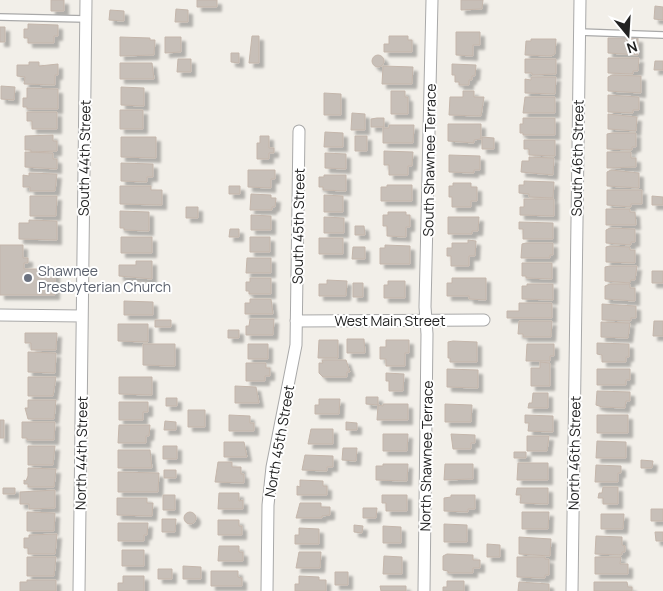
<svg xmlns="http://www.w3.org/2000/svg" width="663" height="591" font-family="Manrope,sans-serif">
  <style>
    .building { fill: #c7bfb8; stroke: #c4b6ab; filter: url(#shadow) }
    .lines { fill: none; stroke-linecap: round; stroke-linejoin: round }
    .lane-casing { stroke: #a9a9a9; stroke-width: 8 }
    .street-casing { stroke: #a9a9a9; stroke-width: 13 }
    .lane { stroke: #fff; stroke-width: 5.5 }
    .street { stroke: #fff; stroke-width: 11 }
    .worship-dot { fill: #6b7280; stroke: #fff; stroke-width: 2 }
    .labels { text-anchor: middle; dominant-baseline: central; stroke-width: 4; stroke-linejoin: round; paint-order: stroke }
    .street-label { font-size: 14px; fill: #222; stroke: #fff }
    .worship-label { font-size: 14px; fill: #5b616d; stroke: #fff; text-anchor: start }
  </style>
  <defs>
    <filter id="shadow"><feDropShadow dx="4.5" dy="4.5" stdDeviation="1" flood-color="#0004"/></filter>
  </defs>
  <rect width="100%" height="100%" fill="#f2efe9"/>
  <path class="building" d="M51,0H64V11H51Z
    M197,0H217V7H197Z
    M461,0H483L482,9L461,10Z
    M655,6L663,7V20L654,19Z
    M176,9L188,10V22H175Z
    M110,10L124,11V21L109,20Z
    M28,24L58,25V36H54V43H28V38H24V29H28Z
    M0,27H5V42H0Z
    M456,32H480V45H473V56L456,55Z
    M252,36H259V63H249Z
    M389,36H408V40H412V52H384V44H389Z
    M120,37L150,38V40H155L154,55L120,56Z
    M165,37H181V52L165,53Z
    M608,38H638V55L608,53Z
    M531,39H556L555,54L551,56L525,55L526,41H531Z
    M231,53H239V63L231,62Z
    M372 61a6 6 0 1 1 12 0a6 6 0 1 1-12 0Z
    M608,58H639L638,71H633V74L608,73Z
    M178,59H191V72H177Z
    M525,59H556V74L532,75V73H525Z
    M655,61H663V70H654Z
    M29,62H39V66L58,64V75H55V85L24,84L25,77L17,76V65H29Z
    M120,63H152L154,79H120Z
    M452,64L476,65L475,76H472V80H469V85H459V82H455V75H452Z
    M383,66L413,67L412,84H382Z
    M612,75L641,76V93L608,91V77Z
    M531,77H556L555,94L525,93V79L531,80Z
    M1,86L15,87L14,100L1,99Z
    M121,87L144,88V106L121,105Z
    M27,88L58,89V109H27V107H23V98H27Z
    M391,91H405V97H408V114H391Z
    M463,91H474V97H484L481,116L449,115L450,97H463Z
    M324,93L341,94V115H324Z
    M608,95L639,97V110H633V113L608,112Z
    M525,97H555V113H523Z
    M120,110H143V129H120Z
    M27,112H57V129H32V121H27Z
    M352,113L365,114V130H351Z
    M608,114L637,117L636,131L608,129Z
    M377,118H384V127H371V119Z
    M523,118H555V135H523V133H520V124H523Z
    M448,124H481V139L474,140V143L448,141Z
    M389,125H414L413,143H383V128H389Z
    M325,132L343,133V147H324Z
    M612,133H636V147H632V150L607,149V134Z
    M53,135V141H57V151L31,152V150H25V136Z
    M260,136H269V148H274V153H269V159H257V143H260Z
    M355,136H367V151H355Z
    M121,137H156V158L121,157Z
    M482,137L494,138V149H482Z
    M524,140H555V156L529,155V149H524Z
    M384,151L413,152L412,166H408V175H389V165H384Z
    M25,152L53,153V159H57V169L25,167Z
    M607,152H631V158H636V167L607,168Z
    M325,153L346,154V169L325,168Z
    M449,155L480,156V170H474V173L449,172Z
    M529,157L554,158L553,175L521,172L522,161H529Z
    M121,163L153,164V177H147V182L121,181Z
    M248,170H275V179H271V188L248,187Z
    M611,170L639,173V188L607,186V172Z
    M29,173L57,174L55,191H30V187H23V175L29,176Z
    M324,175H346V191L323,190V187H319V177H324Z
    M524,181L554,182L553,198L529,197V194L519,193V185H524Z
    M453,183H471V187H477V201H471V207H452V197H449V186H453Z
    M387,185H412V201H381V187H387Z
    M120,186H151V190H162V205L120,204Z
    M229,186H240V194H229Z
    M607,190H642V204H631V207L607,205Z
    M251,194L271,195V198H276L275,207H272V210H250Z
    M324,195L343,196V212H324Z
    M30,196H57L56,216H30Z
    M652,196L663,197V205H652Z
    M524,199H554V216L520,215V207H524Z
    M186,207H198V218H186Z
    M606,209H630V212H635L636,225H606Z
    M120,211L149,212V231L124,230V228H120Z
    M388,212H406V215H410V227H406V237L387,236V226H383V215H388Z
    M251,215L271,216V230H251Z
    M324,217L344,218V233H324Z
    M448,217H479L478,231H472V234H448Z
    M29,220L57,221V240L19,239V223H29Z
    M519,222L553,223V239H523V229H519Z
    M355,226H364L365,235H355Z
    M610,228L635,229V242H631V245L606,243V230Z
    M230,229H239V237H229Z
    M121,237H152V253H121Z
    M250,237H270V252H250Z
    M319,238H343V254H319Z
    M468,240L476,241L475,256H469V266H451V256H447V248H452V243H468Z
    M526,243H553V255H550V258H521L522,244Z
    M0,245H23V258H28V263H24V269H55V295H0Z
    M385,245L410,246V264H380V248H385Z
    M610,246L630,247V250H635V263L606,262V247Z
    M353,247H365V259H352Z
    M247,258H271V273H246Z
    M136,261H152V279L119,276V265H136Z
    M522,263H552V279L526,278V276H522Z
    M610,266H637L635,280H631L630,283L605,281V267Z
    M652,271H663V283H652Z
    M250,278H271V294H249V291H246V282H250Z
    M452,278H486V300L469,299V296H447V283H452Z
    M327,280L347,281L346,296H319V284H327Z
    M388,281H405V298H384V285H388Z
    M353,283H363V297H353Z
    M527,284H553V300L522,299V286H527Z
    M610,284H630V288H635V301L605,299V286Z
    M250,299H271L273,314H245V303H250Z
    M124,301L153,302V315H124Z
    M519,303H552V318H507V311H519Z
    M602,304L636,306V318H631V321L602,320Z
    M250,319H274L273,335H246V326H249Z
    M155,320H171V327H155Z
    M519,321H552L551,337H523V334H518Z
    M654,321H663V336H653Z
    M601,322L630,323L628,338L601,337Z
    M118,324H148V342L118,341Z
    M228,330H239V338H228Z
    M25,333H57L56,350H31V343H25Z
    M347,339H364L365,353H347Z
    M319,340H338V358H318Z
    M386,340H409V353H405V366H386V359H380V347H386Z
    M453,341L477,342V362H450V358H448V342Z
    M597,343L629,344V357H626V362H602V355L597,354Z
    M143,344H175V366L143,365Z
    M248,344H268V359H248Z
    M527,344H554V356H550V361H526Z
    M28,352L56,353L55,373L28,372Z
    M322,360H346L350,372H347V377H323L319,373V363H323Z
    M540,362L550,363V386H531V368H540Z
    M246,363H266V368H270V376H265V381H246Z
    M447,369L478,370V388L447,387Z
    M597,369H630V380H626V385H597Z
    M386,373L404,374L403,391H389V381H386Z
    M28,377H56L53,396H28Z
    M119,377H152V395L119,394Z
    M235,386L256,387L259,403H235Z
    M597,391L630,392V401H626L625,408L602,407L596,405Z
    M533,393H548V408H528L529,403H532Z
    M366,397H378V405L366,404Z
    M166,398H177V406H166Z
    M319,399H340L339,414H315V405H319Z
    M28,400H56L54,419H28L25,408H28Z
    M119,402H148V412H143V420H119Z
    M383,404H408V420H377L378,405L383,406Z
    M445,404L472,405L471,422H445Z
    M188,410H205V427H188Z
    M229,415L250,416V423H254V431H229Z
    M525,415L553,416V432L528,431L529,423H525Z
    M597,415H628V433H597Z
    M0,420H4V438H0Z
    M165,421L176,422V430H164Z
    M22,422H55L54,440H27V438H22Z
    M346,422L357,423V430H346Z
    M119,425H150L149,436H146V443H118Z
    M311,429H333V444H308Z
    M383,434H408L407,451H383Z
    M451,434L475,435V443H471V449H453Z
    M527,436H549L547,451H527Z
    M597,441L626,442V458H596Z
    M224,442H244L247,457H224Z
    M28,446H55L53,465H28Z
    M163,446H177V459H163Z
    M343,448H357L356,461L342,460Z
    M118,450H150L152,468H118Z
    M514,452H526V458H514Z
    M305,455L333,456V467H327V471L302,470Z
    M641,460L653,461L652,468H641Z
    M218,462H232V467H241V474H244V483L215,482Z
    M518,463H548V480H517Z
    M383,464H408L407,481L376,480V466H383Z
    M445,464H473V479L444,480Z
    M596,465L621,466V473H618V482H595Z
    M28,468L56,469L54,487H28V484H24V480L26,481L28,476Z
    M164,470H176V478H164Z
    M118,472L159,473L158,492H118Z
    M300,480L323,481V486H327V495H297V486L300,487Z
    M603,487H618V504H603V498H598L599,493H602Z
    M3,488H15V494H3Z
    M517,488H548V504L520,503L521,495H516Z
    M55,490V508L29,509V504H20V492Z
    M219,493H239V501L243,500V509H218Z
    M163,495H175V510H163Z
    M382,495H407V511H386V503H382Z
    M451,495H475V509H468V512L444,511V498L451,497Z
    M117,498H147V503H153L152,516L117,515Z
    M300,503H321V507H330V515L322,516V518H296Z
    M363,508H377L376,518H363Z
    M651,509H663V521H651Z
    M184 518a6 6 0 1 1 12 0a6 6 0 1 1-12 0Z
    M27,512L55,513L54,531H27Z
    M522,512H549L548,529H522Z
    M601,514H624L623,529H601Z
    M162,519H176L175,532H162Z
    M218,520H239V526H242V535H218Z
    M118,523H148L147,535H144V541H118Z
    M444,524L467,525V542H444Z
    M354,525L363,526L362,533L354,532Z
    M383,526L401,527V543H383Z
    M299,528L319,529V544H295V535H299Z
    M655,532H663V541H656Z
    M57,534L55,554H28V548H24V538H29V535Z
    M596,536L622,537V545L625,546V552H622V555L595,554Z
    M519,537L551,539L550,556L519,554Z
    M487,544L500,545V557H487Z
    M219,546H239V552H243V561H218Z
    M122,550H144V566H122Z
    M299,552H321L320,568H296Z
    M447,554L473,555V560H480V568H473V573H448V571L443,570V556Z
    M384,556L402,557V574H383Z
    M27,557H56L54,576H27Z
    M517,557H545V559H549V575H545V578L517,577Z
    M595,557H621L620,564H628V574H595Z
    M183,566L201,567V579H183Z
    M158,569H172V579H158Z
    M211,571H238V577L242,578V586H211Z
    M335,572H348V585H335Z
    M123,576H144V591H118V583H123Z
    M299,576L319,577V580H326V591H295V584H299Z
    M27,580H56V591H20V582H27Z
    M447,581H464V591H443V587H447Z
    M519,582L549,584V591H518Z
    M594,582H627L628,587H632V591H594Z
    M380,586H406V591H381Z"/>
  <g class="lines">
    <g class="lane-casing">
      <path id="lane" d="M0,17L86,19
        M579,32L663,35"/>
    </g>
    <g class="street-casing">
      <path id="street" d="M0,315L82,316
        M296,321L484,320
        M79,591L86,0
        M267,591L268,505L272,467L296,345L299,131
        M424,591L427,334L425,307L432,0
        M572,591L580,0"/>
    </g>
    <use href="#lane" class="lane"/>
    <use href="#street" class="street"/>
  </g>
  <circle class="worship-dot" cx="28" cy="278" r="5"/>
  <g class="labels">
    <g class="street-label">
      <text transform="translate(84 158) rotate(-89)">South 44th Street</text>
      <text transform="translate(577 158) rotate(-89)">South 46th Street</text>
      <text transform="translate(429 160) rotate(-89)">South Shawnee Terrace</text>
      <text transform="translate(298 226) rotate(-89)">South 45th Street</text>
      <text x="390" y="320">West Main Street</text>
      <text transform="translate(279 441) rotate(-80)">North 45th Street</text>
      <text transform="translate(81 453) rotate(-89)">North 44th Street</text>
      <text transform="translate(574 453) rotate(-89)">North 46th Street</text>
      <text transform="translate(426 456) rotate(-89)">North Shawnee Terrace</text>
    </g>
    <g class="worship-label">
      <text x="38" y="270">Shawnee<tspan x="38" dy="16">Presbyterian Church</tspan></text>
    </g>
  </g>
  <g transform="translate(628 35) rotate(162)" stroke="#ffffff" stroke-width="4" paint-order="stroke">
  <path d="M0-4L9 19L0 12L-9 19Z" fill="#222222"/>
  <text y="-8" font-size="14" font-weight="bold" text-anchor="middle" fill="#222222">N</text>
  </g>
</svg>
